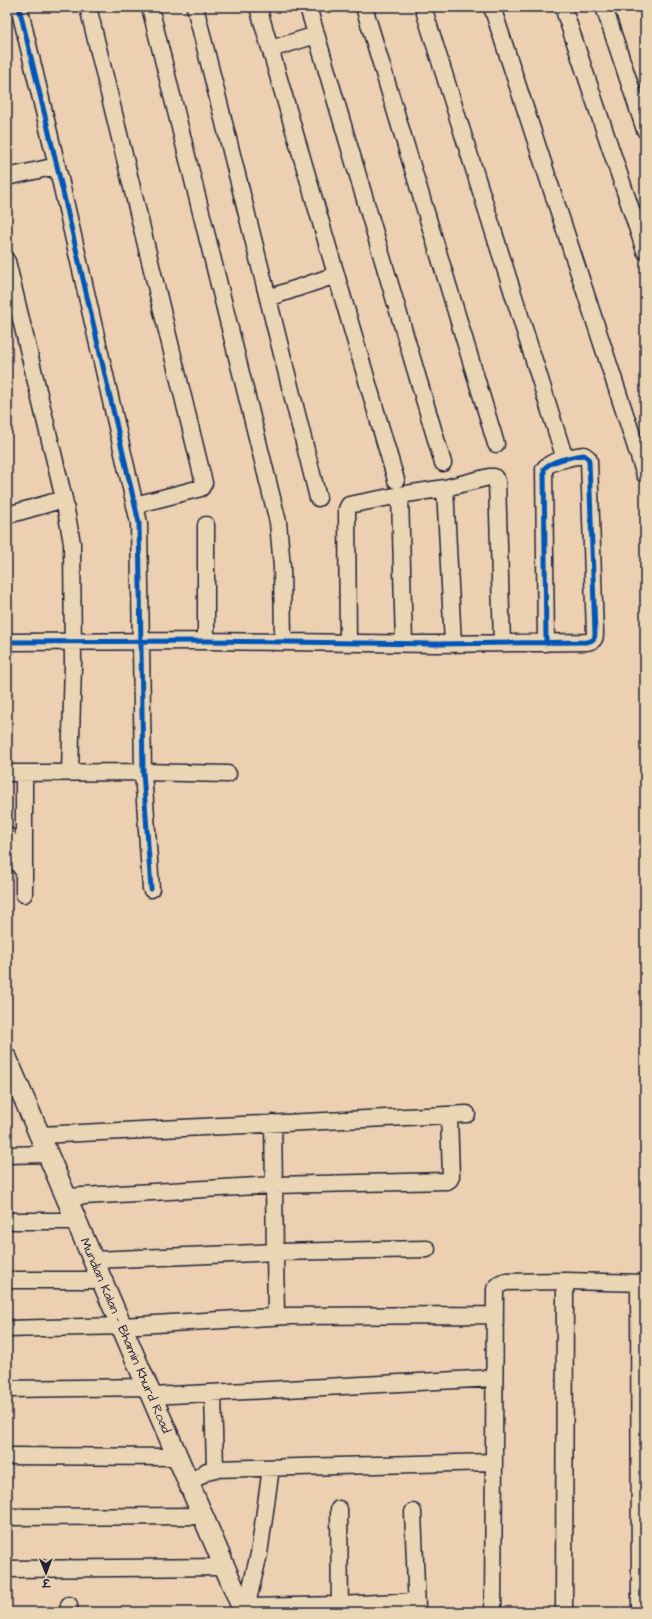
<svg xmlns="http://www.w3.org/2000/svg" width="652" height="1619" font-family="'Architects Daughter','Playpen Sans Deva',sans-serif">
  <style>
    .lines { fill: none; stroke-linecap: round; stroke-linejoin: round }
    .minor-casing { stroke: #22223b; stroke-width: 19 }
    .tertiary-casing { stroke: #22223b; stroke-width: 23 }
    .minor { stroke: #ead5b4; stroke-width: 16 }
    .tertiary { stroke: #ead5b4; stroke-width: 20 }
    .cycleway-casing { stroke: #ead5b4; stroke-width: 8 }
    .cycleway { stroke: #0057b8; stroke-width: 5 }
    .labels { text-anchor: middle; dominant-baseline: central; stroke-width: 3; stroke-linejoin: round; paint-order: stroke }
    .street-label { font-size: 13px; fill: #22223b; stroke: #ead5b4 }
  </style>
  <rect width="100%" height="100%" fill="#ecd0b1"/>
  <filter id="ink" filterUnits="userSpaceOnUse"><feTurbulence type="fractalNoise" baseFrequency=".025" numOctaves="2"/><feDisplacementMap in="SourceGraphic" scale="8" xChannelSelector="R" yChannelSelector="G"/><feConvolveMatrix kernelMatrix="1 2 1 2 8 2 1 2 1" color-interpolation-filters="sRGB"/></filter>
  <g filter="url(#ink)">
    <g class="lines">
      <g class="minor-casing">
        <path id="minor" d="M19,7L57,166L139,523L143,772L151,889
          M88,7L204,483L201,488L135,505
          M150,7L278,522L282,567L283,642
          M195,7L318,498
          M258,7L396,480
          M308,7L443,463
          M364,7L496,444
          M423,7L565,459
          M492,7L645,475
          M563,7L645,251
          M604,7L645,130
          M271,49L316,35
          M7,177L57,166
          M7,261L64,499L72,543L73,664L70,773
          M268,298L336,275
          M445,488L453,644
          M400,495L404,644
          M7,511L8,515L64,499
          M206,525V641
          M7,642L206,641L436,644L587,642C593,641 595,639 595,634L589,461L588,458L584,455C574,456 549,461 544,469L546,643
          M348,643L347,509L349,505L400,495L445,488L489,477H494L497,481L502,643
          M7,773L143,772L228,774
          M24,773V894
          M7,835L21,868
          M273,1123L276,1316
          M40,1135L467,1114
          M7,1155L48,1154
          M66,1197L274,1185L447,1181L450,1179L451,1176L449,1115
          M7,1221H77
          M94,1260L276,1252L427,1249
          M7,1280H103
          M639,1283L640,1612
          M7,1329L122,1326L288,1316L494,1315
          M7,1389L148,1387
          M213,1393L215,1469
          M152,1396L494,1378
          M7,1456L178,1457
          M190,1483L207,1471L215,1469L494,1462
          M339,1509L340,1612
          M413,1512L417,1610
          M7,1517L203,1516
          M7,1569L225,1567
          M69,1605V1612
          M247,1607L340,1605L417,1601
          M245,1612L259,1554L271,1468
          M493,1612L495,1289L499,1285L505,1282L565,1281L645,1283
          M564,1612L565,1281"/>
      </g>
      <g class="tertiary-casing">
        <g id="tertiary">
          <path id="s1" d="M7,1059L244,1612"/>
        </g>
      </g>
      <use href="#minor" class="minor"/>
      <use href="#tertiary" class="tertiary"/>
      <g class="cycleway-casing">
        <path id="cycleway" d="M19,7L57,166L139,523L143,772L151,889
          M7,642L206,641L436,644L587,642C593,641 595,639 595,634L589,461L588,458L584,455C574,456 549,461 544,469L546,643"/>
      </g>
      <use href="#cycleway" class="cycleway"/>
    </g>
  </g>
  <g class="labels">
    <g class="street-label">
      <text stroke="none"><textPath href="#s1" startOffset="301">Mundian Kalan - Bhamin Khurd Road</textPath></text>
    </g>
  </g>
  <rect width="652" height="1619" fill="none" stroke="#ead5b4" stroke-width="24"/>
  <rect x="12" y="12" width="628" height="1595" fill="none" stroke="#22223b" stroke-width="1.5" filter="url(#ink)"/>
  <g transform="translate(46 1573) rotate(179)" stroke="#ead5b4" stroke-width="3" paint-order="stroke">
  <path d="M0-3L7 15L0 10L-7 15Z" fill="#22223b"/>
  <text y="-6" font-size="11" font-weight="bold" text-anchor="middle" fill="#22223b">उ</text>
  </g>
</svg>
